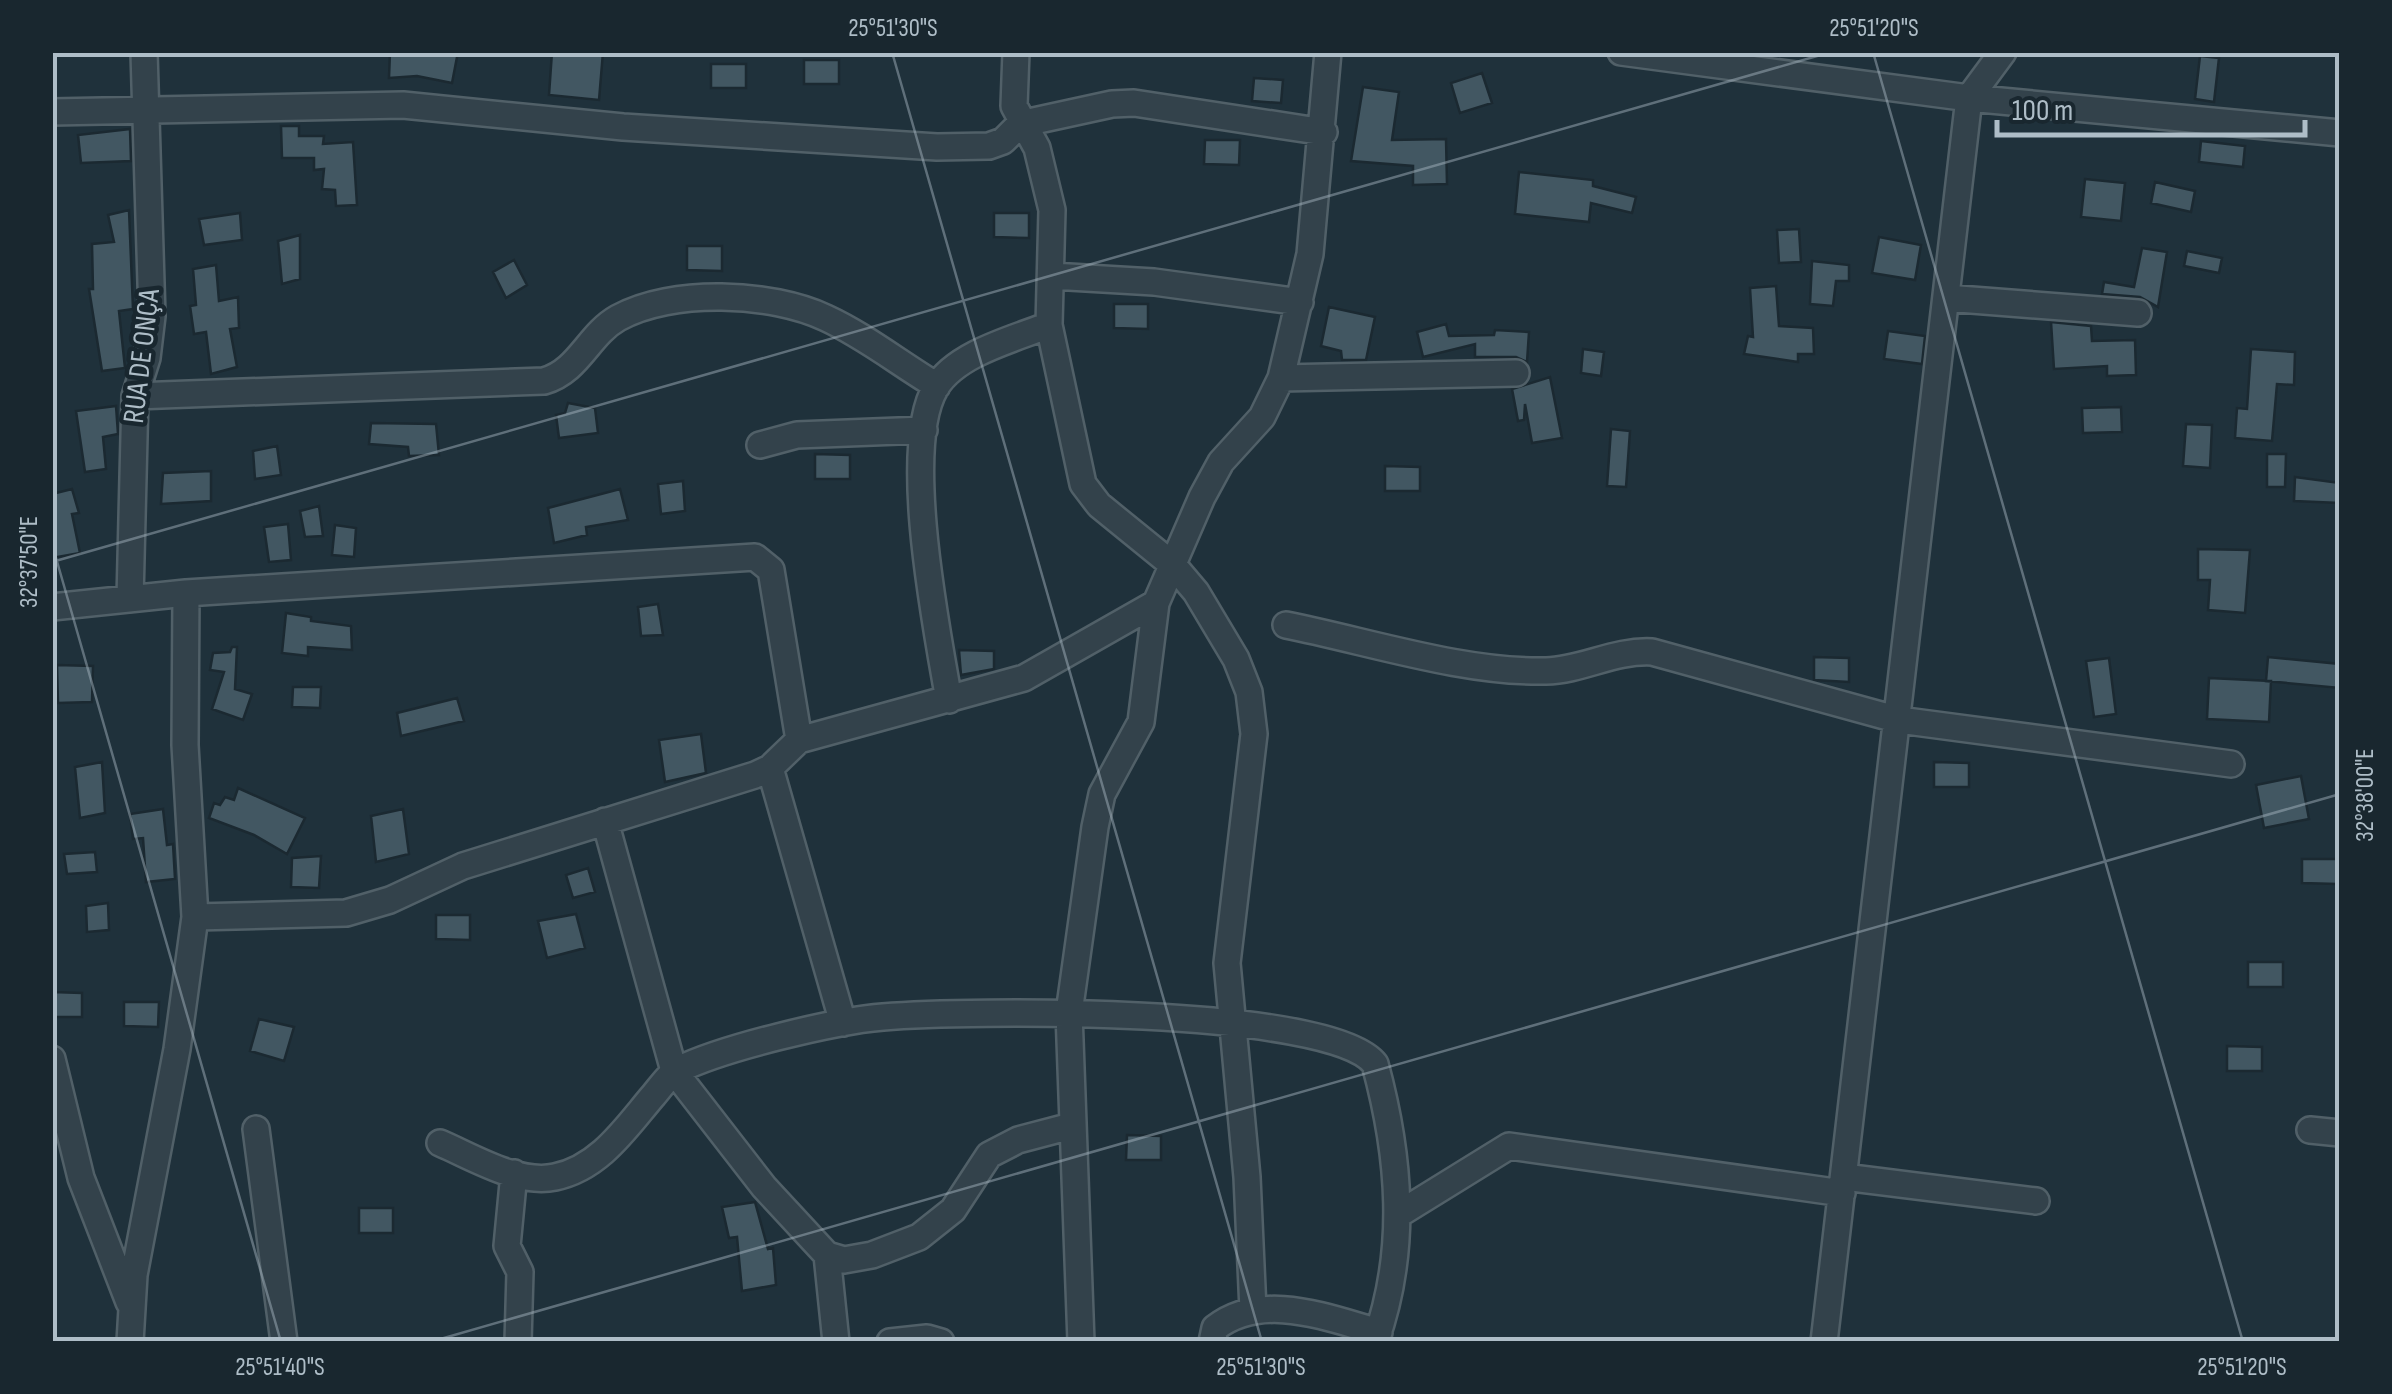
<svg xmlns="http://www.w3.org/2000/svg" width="2392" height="1394" font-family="'Sofia Sans Condensed',sans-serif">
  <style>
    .building { fill: #425762; stroke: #1b2931; stroke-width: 2.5 }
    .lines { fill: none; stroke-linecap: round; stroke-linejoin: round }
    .minor-casing { stroke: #516068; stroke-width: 30 }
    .minor { stroke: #33424b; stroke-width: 25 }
    .ticks { fill: none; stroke: #aebdc7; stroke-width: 2.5; stroke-opacity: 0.45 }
    .labels { text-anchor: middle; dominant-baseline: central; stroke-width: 9; stroke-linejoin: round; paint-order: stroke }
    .street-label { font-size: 30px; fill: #aebdc7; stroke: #19272f }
    .neatline { fill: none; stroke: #aebdc7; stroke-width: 4 }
    .ticks-label { font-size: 25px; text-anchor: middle; fill: #aebdc7 }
  </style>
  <rect width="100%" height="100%" fill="#1f313b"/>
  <path class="building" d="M390,52H458L452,83L417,76L389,78Z
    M552,52H603L599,100L549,95Z
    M2200,56L2219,58L2214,102L2195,99Z
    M804,60H839V84H804Z
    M711,64H746V88H711Z
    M1482,73L1492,103L1460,113L1451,83Z
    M1254,78L1283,80L1281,103L1252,101Z
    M1363,87L1399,92L1392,140L1446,139L1447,184L1413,185V166L1351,161Z
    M281,126H299V136H324L323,144L353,142L357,205L336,206L335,190L322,189L324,169L314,170V158H282Z
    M130,129L131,161L81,163L78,135Z
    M1205,140H1240L1239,165L1204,164Z
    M2201,141L2245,146L2243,167L2199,162Z
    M1519,172L1593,180V186L1636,197L1632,213L1591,203L1589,222L1515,214Z
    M2085,179L2125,183L2121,221L2081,217Z
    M2155,182L2195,191L2191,212L2151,203Z
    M129,210L133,309L119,311L125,368L102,371L89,289H93L92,244L114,242L108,215Z
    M240,213L242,240L204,245L199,219Z
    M994,213H1029V238L994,237Z
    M1799,229L1801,262L1779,263L1777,230Z
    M300,235V279L282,284L278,241Z
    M1879,237L1921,245L1915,280L1872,273Z
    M687,246H722V271L687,270Z
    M2142,248L2167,252L2158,307L2140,297L2102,294L2104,282L2134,287Z
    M2187,251L2222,258L2219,273L2184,266Z
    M514,260L527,285L506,298L493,272Z
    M1812,261L1849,265V281H1836L1833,306L1810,304Z
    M216,265L219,301L238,297L239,328L230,329L237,367L211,374L206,332L194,334L190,306L196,305L193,269Z
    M1776,286L1779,326L1813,328L1814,354H1798V362L1744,354L1748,336L1753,337L1750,288Z
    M1114,304H1148V329L1114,328Z
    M1329,307L1375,317L1366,360H1342L1341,351L1321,346Z
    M2051,322L2091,326L2092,341L2135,340L2136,375L2107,376V366L2054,369Z
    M1446,324L1449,336L1494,335L1495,330L1529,332L1527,362L1516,357H1475V344L1423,357L1417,332Z
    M1888,331L1925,336L1922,364L1884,359Z
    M1583,349L1604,352L1601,376L1581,373Z
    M2251,349L2295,352L2294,385L2277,384L2272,441L2235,438L2237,408L2247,409Z
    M1550,377L1562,438L1532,443L1525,404L1524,420L1518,421L1512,389Z
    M568,403L595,408L598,433L559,438L556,415L565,413Z
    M116,406L118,434L103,437L106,469L85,472L76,411Z
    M2121,407L2122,432L2083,433L2082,408Z
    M371,423L436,424L439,455L409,456L408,447L369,444Z
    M2186,424L2212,425L2210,468L2183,466Z
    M1611,429L1630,431L1626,487L1607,486Z
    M277,446L281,475L255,479L253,451Z
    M815,454L850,455V479H815Z
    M2267,454H2286L2285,487H2267Z
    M1385,466L1420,467V491H1385Z
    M211,471V501L161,504L163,473Z
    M2295,477L2340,483V503L2294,501Z
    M683,481L685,511L661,514L658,484Z
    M72,489L79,513L72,514L80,553L52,558V494Z
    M620,489L628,520L586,527L587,535L554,543L548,508Z
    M319,506L323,536L305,537L300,511Z
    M288,524L291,560L269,562L264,527Z
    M335,525L356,528L354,557L332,555Z
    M2198,549L2250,550L2245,613L2208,610L2210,580H2198Z
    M658,604L663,635L641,636L638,607Z
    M286,613L311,617V621L351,626L352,650L308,647V656L282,653Z
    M232,647H237L235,689L252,694L243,720L212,709L224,672L210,670L213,653L230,652Z
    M959,650L994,651V669L961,675Z
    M1814,657L1849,658V682L1814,680Z
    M2268,657L2340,664V688L2266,681Z
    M2109,658L2116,714L2094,717L2086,661Z
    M57,665L93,666L92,702L58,703Z
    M2209,678L2271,681L2269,722L2207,719Z
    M293,687H321L320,708L292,707Z
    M457,698L464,721L401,736L397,713Z
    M701,734L706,773L665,782L659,740Z
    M102,762L105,813L80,818L75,767Z
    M1934,762L1969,763V787H1934Z
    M2301,776L2309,819L2264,828L2256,785Z
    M238,788L305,818L287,854L254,835L209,818L214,803L220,805L225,797L234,800Z
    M163,809L167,845L173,844L175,879L146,882L143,838L133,839L130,814Z
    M403,809L409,854L376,862L371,816Z
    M95,852L97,872L67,874L64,854Z
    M321,856L319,888L291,887L292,858Z
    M2302,859H2337V884L2302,883Z
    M588,868L595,892L573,898L566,875Z
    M108,903L109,930L87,932L86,906Z
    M576,914L585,948L547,958L538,921Z
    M436,915H470V940L436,939Z
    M2248,962H2283V987H2248Z
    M52,992L82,993V1017H52Z
    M124,1002H159L158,1027L124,1026Z
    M259,1019L294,1027L284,1061L250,1051Z
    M2227,1046L2262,1047V1071H2227Z
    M1127,1135L1161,1136V1160H1126Z
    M755,1202L768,1249L773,1248L776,1285L742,1291L737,1237L729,1238L722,1207Z
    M359,1208H393V1233H359Z"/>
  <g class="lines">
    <g class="minor-casing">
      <path id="minor" d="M1016,52L1014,106L1037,148L1052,210L1049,325L1083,484L1099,505L1174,566L1196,592L1236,659L1249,692L1254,734L1227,963L1247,1177L1253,1310
        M1621,52L1969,98L2340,133
        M52,112L403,105L623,127L937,147L989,146L1003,141L1020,124L1112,104L1134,103L1324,132
        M1052,276L1154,282L1300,302
        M1946,298L2138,313
        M1281,378L1516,373
        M135,396L544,381C579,371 588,335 618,318C672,288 771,292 826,318C865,336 900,364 937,386
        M760,445L797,435L924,430
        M130,599L135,396L147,358L152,316L144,52
        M52,607L186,593
        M1286,625C1367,641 1463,673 1546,671C1583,670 1614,650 1652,652L1899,720L2231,764
        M949,700C937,631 900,446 936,387C957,353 1014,339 1049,325
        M770,768L843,1023
        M605,821L674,1071L764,1187L827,1255L844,1260L872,1255L919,1237L953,1210L989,1155L1018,1140L1071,1126
        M195,917L346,913L390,900L463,866L755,775L770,768L799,740L1024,678L1156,603
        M52,1059L81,1178L129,1302
        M256,1129L284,1342
        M2310,1130L2340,1133
        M440,1143C473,1157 518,1185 555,1177C599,1168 625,1129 652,1097C660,1088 668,1075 678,1070C722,1048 834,1021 883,1017C964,1010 1331,1006 1375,1064C1400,1156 1408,1250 1375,1342
        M514,1173L507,1246L520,1272L518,1342
        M1844,1177L2036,1201
        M1399,1214L1509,1146L1842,1193
        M827,1255L836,1342
        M130,1342L134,1275L177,1049L195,917L185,745L186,593L755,557L771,570L799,740
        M890,1342L927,1338L941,1342
        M1081,1342L1069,1013L1095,827L1102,794L1141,722L1156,603L1202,497L1221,462L1262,417L1281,378L1310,254L1328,52
        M1212,1342L1215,1328C1263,1291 1327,1318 1379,1332
        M1824,1342L1969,98L2003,52"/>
    </g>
    <use href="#minor" class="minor"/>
  </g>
  <path class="ticks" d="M892,52L1262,1342M1873,52L2243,1342M52,544L281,1342M52,562L1831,52M430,1342L2340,794"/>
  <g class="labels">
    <g class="street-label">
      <text transform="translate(142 356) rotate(-83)">RUA DE ONÇA</text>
    </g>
  </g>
  <rect width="2392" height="1394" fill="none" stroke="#19272f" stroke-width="110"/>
  <path d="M1997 120v15h308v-15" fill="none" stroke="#aebdc7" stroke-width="5"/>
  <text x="2012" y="120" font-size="30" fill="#aebdc7" stroke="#19272f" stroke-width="8" paint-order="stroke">100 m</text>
  <rect x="55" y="55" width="2282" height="1284" class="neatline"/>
  <g class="ticks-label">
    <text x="893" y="36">25°51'30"S</text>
    <text x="1874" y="36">25°51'20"S</text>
    <text transform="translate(28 562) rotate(-90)" y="9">32°37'50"E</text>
    <text transform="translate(2364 795) rotate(-90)" y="9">32°38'00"E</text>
    <text x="280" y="1375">25°51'40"S</text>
    <text x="1261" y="1375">25°51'30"S</text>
    <text x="2242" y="1375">25°51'20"S</text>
  </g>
</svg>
